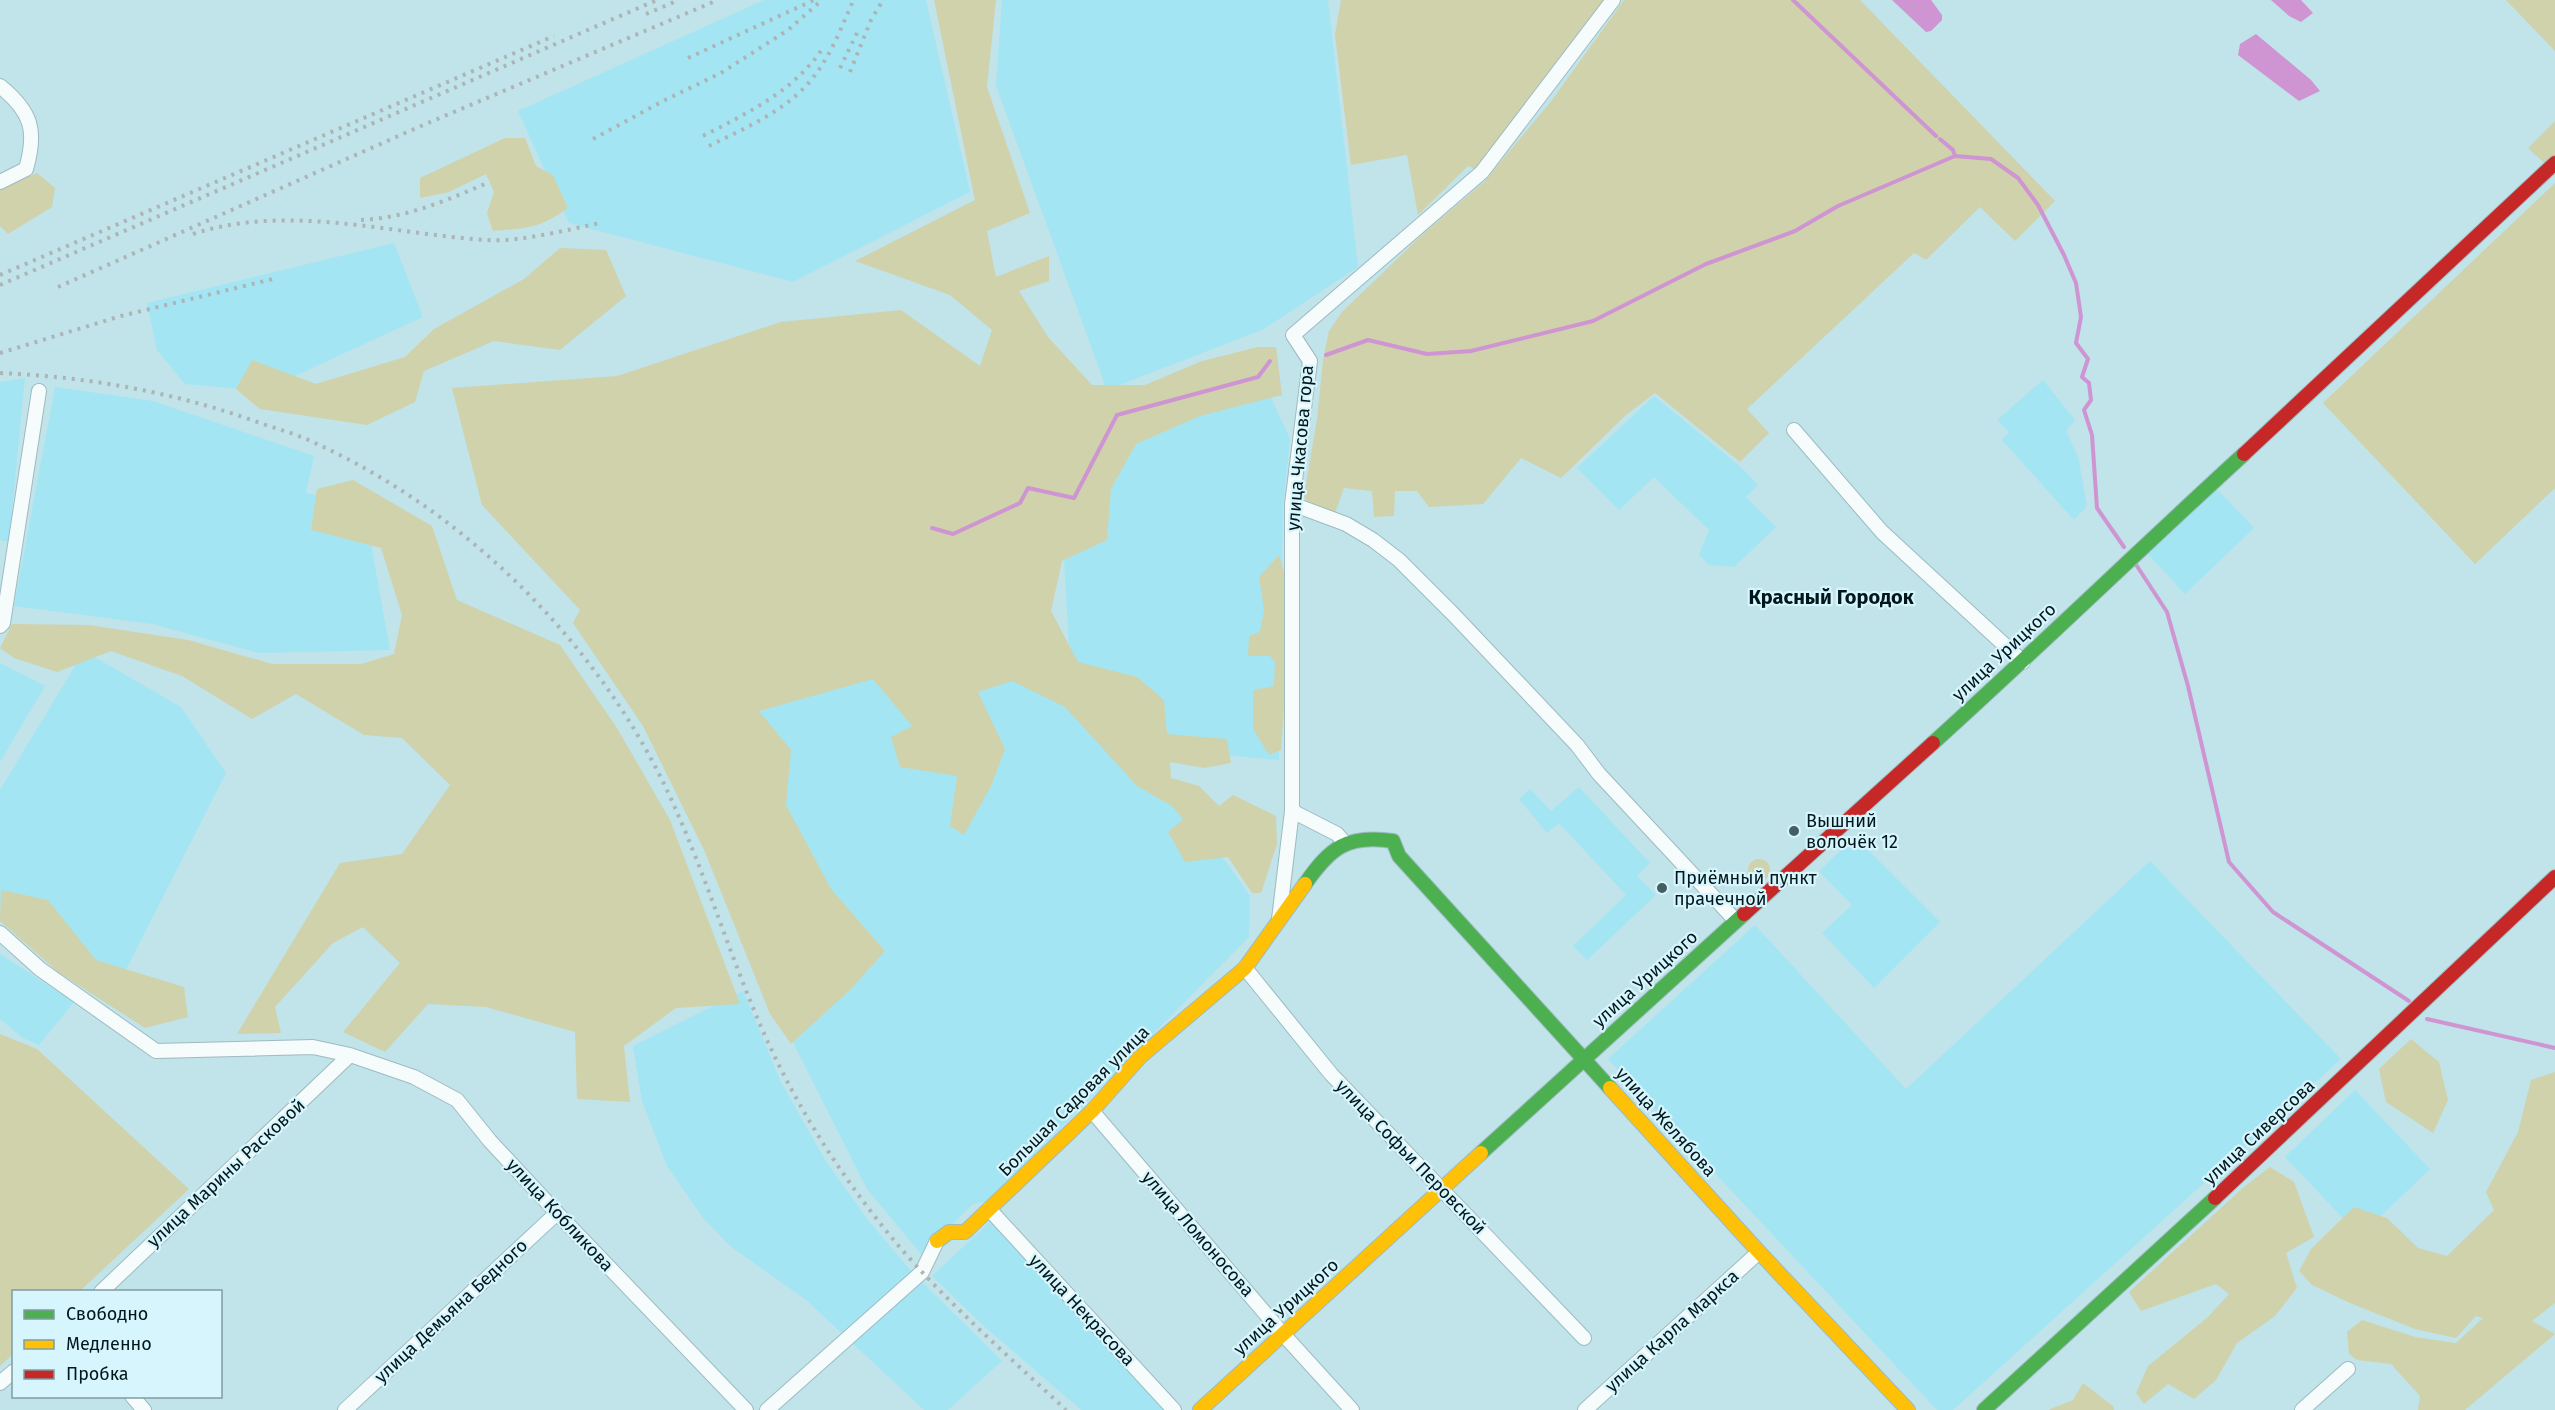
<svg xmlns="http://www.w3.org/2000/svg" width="2555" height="1410" font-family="'Fira Sans',sans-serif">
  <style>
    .built { fill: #a4e5f3 }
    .green { fill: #d0d2ab }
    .water { fill: #ce95d2 }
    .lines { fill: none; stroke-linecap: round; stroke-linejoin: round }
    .stream { stroke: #ce95d2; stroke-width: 4 }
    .street-casing { stroke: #9dbbc1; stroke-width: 16 }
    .fast-casing { stroke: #9dbbc1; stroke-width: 16 }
    .slow-casing { stroke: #9dbbc1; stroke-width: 16 }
    .jam-casing { stroke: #9dbbc1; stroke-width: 16 }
    .street { stroke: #f6fbfc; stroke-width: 14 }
    .fast { stroke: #4caf50; stroke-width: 14 }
    .slow { stroke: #ffc107; stroke-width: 14 }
    .jam { stroke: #c62828; stroke-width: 14 }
    .rail { stroke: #acb4b5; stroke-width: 4; stroke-dasharray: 3 6; stroke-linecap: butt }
    .poi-dot { fill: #445e64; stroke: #d7f5fc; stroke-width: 2 }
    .labels { text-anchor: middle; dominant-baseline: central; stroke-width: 4.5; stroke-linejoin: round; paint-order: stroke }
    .street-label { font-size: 18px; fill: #00171c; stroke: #d7f5fc }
    .poi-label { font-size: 18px; fill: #00171c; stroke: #d7f5fc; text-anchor: start }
    .neighbourhood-label { font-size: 20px; font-weight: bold; fill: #00171c; stroke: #d7f5fc }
  </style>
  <rect width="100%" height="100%" fill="#c1e3ea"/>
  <path class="built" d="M764,0H926L970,192L793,282L569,223L518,111Z
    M1002,0H1328L1358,267L1264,329L1107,390L996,86Z
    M394,243L423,317L262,391L185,384L157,350L147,303Z
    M25,378L9,542L0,540V382Z
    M2043,380L2075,420L2066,431L2078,456L2087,506L2074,520L2002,440L2009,432L1997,420Z
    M55,387L153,401L314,456L306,493L364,505L390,650L259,653L152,624L14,606Z
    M1267,389L1290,439L1283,507L1279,760L1167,750L1070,667L1063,540L1124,434Z
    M1654,396L1742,468L1758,485L1746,497L1776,527L1734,567L1709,565L1699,555L1709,530L1654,477L1619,510L1577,468Z
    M2215,487L2254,528L2185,594L2146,552Z
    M84,651L181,707L226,773L108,1005L0,909V790Z
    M0,663L45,686L0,762Z
    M864,666L1008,668L1068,694L1227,863L1250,896L1249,937L988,1201L973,1204L921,1254L867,1189L776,1009L664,753Z
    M1579,787L1650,863L1637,876L1656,895L1587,960L1573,946L1626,895L1559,823L1547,833L1519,799L1530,789L1551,811Z
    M1855,837L1940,922L1874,988L1822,933L1852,905L1819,871Z
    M2150,861L2341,1059L1953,1410H1937L1608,1059L1755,925L1906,1089Z
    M0,954L74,1002L39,1045L23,1038L0,1019Z
    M743,991L781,1082L825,1160L868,1220L911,1271L1002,1361L948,1410H924L805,1299L730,1246L704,1219L667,1166L642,1101L633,1046Z
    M2355,1090L2430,1169L2360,1236L2285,1157Z
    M992,1220L1170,1410H1081L985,1327L932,1276Z"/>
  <path class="green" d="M934,0H996L987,87L1030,213L987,231L996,277L1049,256V281L1019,291L1048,337L1092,385H1145L1202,361L1258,347H1276L1282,395L1200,416L1136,444L1111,489L1107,540L1062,561L1051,611L1078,662L1137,677L1164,700L1167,734L1227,739L1231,763L1204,768L1170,762L1171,778L1199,786L1219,806L1233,795L1276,816L1277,844L1261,893H1252L1228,857L1185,862L1168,832L1183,819L1172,806L1137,786L1065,707L1012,681L978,692L1005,749L991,786L964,835L950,826L957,776L900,767L891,737L912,726L873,679L759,711L791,750L786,805L831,889L885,951L852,988L791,1044L770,1014L705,852L643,726L573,623L580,610L482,505L452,388L617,376L781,322L901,310L980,366L992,330L950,295L855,261L975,200Z
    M1341,0H1606L1489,155L1475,169L1468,166L1418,215L1407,155L1351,165L1335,35Z
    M1624,0H1860L2055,201L2015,241L1980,207L1926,260L1914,253L1747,409L1769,433L1740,462L1655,393L1626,415L1561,478L1521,458L1483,504L1429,507L1417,491H1395L1394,516L1374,517L1372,491L1344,488L1335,513L1308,503L1304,496L1317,419L1323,360L1329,331L1342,312L1423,234L1484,182L1552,100Z
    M2506,0H2555V51Z
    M2555,121V173L2528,148Z
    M505,138H525L536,166L553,175L568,208C539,229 527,228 493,231L487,213L494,192L486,174L449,192L420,198V178Z
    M37,173L55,188L52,207L8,234L0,226V189Z
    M2555,183V488L2475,564L2323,403Z
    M560,248L606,250L626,296L560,350L494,341L424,371L415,402L367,425L260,409L236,389L252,360L316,384L405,357L434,329L524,279Z
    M353,480L432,526L457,600L560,645L617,728L670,820L740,1004L676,1008L624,1046L630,1102L577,1099L575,1032L486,1007L428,1004L385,1052L343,1032L400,963L363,927L333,943L275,1007L281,1033L237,1034L340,863L402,854L450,785L402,738L364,735L296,694L252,719L182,676L111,651L57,672L14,658L0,648L12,624L89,625L188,640L272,664H361L394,654L402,615L381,548L311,530L317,489Z
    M1279,555L1286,579L1285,693L1281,750L1269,755L1253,729V690L1274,686L1275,663L1270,656H1248L1249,636L1260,632L1264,610L1259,577Z
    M1748 870a11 11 0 1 1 22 0a11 11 0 1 1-22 0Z
    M1,890L48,900L96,960L184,987L188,1017L145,1028L58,972L0,921Z
    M0,1034L37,1049L189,1189L80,1291L14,1292L13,1354L0,1366Z
    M2411,1039L2439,1062L2448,1100L2433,1133L2386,1102L2379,1069Z
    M2555,1072V1303L2532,1321L2555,1334L2465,1410H2418L2420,1396L2391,1364L2357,1360L2349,1354L2347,1332L2362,1320L2415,1337L2456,1343L2483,1318L2476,1316L2456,1338L2415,1329L2350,1303L2312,1285L2299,1271L2311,1249L2354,1207L2387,1218L2418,1248L2447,1256L2494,1210L2486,1192L2518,1132L2531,1080Z
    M2270,1167L2294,1182L2314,1237L2286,1253L2297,1288L2275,1316L2237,1343L2216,1380L2194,1399L2168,1384L2144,1404L2136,1393L2148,1366L2208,1317L2229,1294L2216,1284L2141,1311L2129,1292L2244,1187Z
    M2083,1383L2114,1407V1410H2048L2073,1400Z"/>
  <path class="water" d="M1892,0H1931L1942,15V20L1931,31L1926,32Z
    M2271,0H2301L2313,13L2301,22L2289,16Z
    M2256,34L2311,80L2320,91L2299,101L2238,55L2240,44Z"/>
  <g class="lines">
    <path class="stream" d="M1793,0L1936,136
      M1940,139L1953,150L1955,156
      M1326,355L1368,340L1427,354L1471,351L1593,321L1706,264L1795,231L1838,206L1955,156L1991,159L2018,178L2038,205L2064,255L2076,283L2081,317L2076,343L2088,359L2082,377L2089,383L2091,400L2084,410L2092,435L2097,508L2124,547
      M932,528L953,534L1020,503L1028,488L1074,498L1117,415L1258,377L1270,361
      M2135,563L2167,612L2188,686L2229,862L2273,912L2409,1001
      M2427,1019L2555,1048"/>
    <g class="street-casing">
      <path id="street" d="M0,86C32,112 37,131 26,169L0,182
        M1794,430L1882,532L2023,662
        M1292,504L1346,524L1373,540L1399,560L1453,614L1577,745L1599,774L1736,921
        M0,626L3,623L39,391
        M1292,811L1337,834L1344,842
        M1279,919L1292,811V504L1310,361L1293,335L1482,172L1613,0
        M0,933L40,969L156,1051L313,1047L350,1055L414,1077L457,1100L490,1141L557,1213L746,1410
        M1245,968L1331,1074L1584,1338
        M1092,1111L1283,1334L1352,1410
        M989,1209L1174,1410
        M101,1292L350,1055
        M0,1383L14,1371
        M132,1396L144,1410
        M345,1410L557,1213
        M767,1410L922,1272L937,1241
        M1585,1410L1759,1252
        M2302,1410L2348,1369"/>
    </g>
    <g class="fast-casing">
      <path id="fast" d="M1933,743C2038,648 2139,550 2244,454
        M1305,884C1330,848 1347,834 1393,841L1399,856L1610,1088
        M1481,1153L1744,914
        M1984,1410L2215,1198"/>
    </g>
    <g class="slow-casing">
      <path id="slow" d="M1610,1088L1759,1252L1908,1410
        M937,1241L949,1232H965L1092,1111L1140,1057L1245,968L1305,884
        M1200,1410L1481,1153"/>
    </g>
    <g class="jam-casing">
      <path id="jam" d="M2244,454L2555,163
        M1744,914L1933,743
        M2215,1198L2555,877"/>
    </g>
    <use href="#street" class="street"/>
    <use href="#fast" class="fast"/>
    <use href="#slow" class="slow"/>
    <use href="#jam" class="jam"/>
    <path class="rail" d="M646,14L679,0
      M688,58L814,0
      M840,68L859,29
      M850,72L871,20L883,0
      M703,136C749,112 793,92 823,48
      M593,139L665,100L721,73L788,30L822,0
      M709,146C747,127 789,110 815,75C832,53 842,26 853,1
      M361,220C406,218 448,200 487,183
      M193,234C288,203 390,234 487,240C521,242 566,230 600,223
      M0,275L554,36
      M0,285L657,0
      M58,287L421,126L718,0
      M0,353L121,316L277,278
      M0,373C91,377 178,393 263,424C281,430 299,435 315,443C464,511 594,639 665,786C711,882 737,986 786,1079C820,1145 872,1219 923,1273C968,1321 1018,1365 1066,1410"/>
  </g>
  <g class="poi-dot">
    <circle cx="1794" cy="831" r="6"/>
    <circle cx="1662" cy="888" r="6"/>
  </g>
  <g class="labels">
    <g class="street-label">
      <text transform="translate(1300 448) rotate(-85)">улица Чкасова гора</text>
      <text transform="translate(2004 652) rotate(-43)">улица Урицкого</text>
      <text transform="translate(1645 979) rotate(-42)">улица Урицкого</text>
      <text transform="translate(1074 1101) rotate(-45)">Большая Садовая улица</text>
      <text transform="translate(1666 1122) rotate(48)">улица Желябова</text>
      <text transform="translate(2259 1132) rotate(-43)">улица Сиверсова</text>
      <text transform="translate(1411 1157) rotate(46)">улица Софьи Перовской</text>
      <text transform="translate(226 1173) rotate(-43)">улица Марины Расковой</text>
      <text transform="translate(560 1215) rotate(47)">улица Кобликова</text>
      <text transform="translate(1198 1234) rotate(49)">улица Ломоносова</text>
      <text transform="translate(1286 1307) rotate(-42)">улица Урицкого</text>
      <text transform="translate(1082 1310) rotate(47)">улица Некрасова</text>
      <text transform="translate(451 1311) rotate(-43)">улица Демьяна Бедного</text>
      <text transform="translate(1672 1331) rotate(-42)">улица Карла Маркса</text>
    </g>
    <g class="poi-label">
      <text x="1806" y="821">Вышний<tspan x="1806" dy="21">волочёк 12</tspan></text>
      <text x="1674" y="878">Приёмный пункт<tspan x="1674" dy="21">прачечной</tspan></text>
    </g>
    <g class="neighbourhood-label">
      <text x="1831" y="597">Красный Городок</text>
    </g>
  </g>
  <rect x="12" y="1290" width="210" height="108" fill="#d7f5fc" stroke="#819ca2" stroke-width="1.5"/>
  <rect x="24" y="1310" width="30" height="9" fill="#4caf50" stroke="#819ca2" stroke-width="1.5"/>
  <text x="66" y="1320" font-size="18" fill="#00171c">Свободно</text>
  <rect x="24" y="1340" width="30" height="9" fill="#ffc107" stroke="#819ca2" stroke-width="1.5"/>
  <text x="66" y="1350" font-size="18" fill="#00171c">Медленно</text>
  <rect x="24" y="1370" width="30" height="9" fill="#c62828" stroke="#819ca2" stroke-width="1.5"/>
  <text x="66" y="1380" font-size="18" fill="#00171c">Пробка</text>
</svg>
